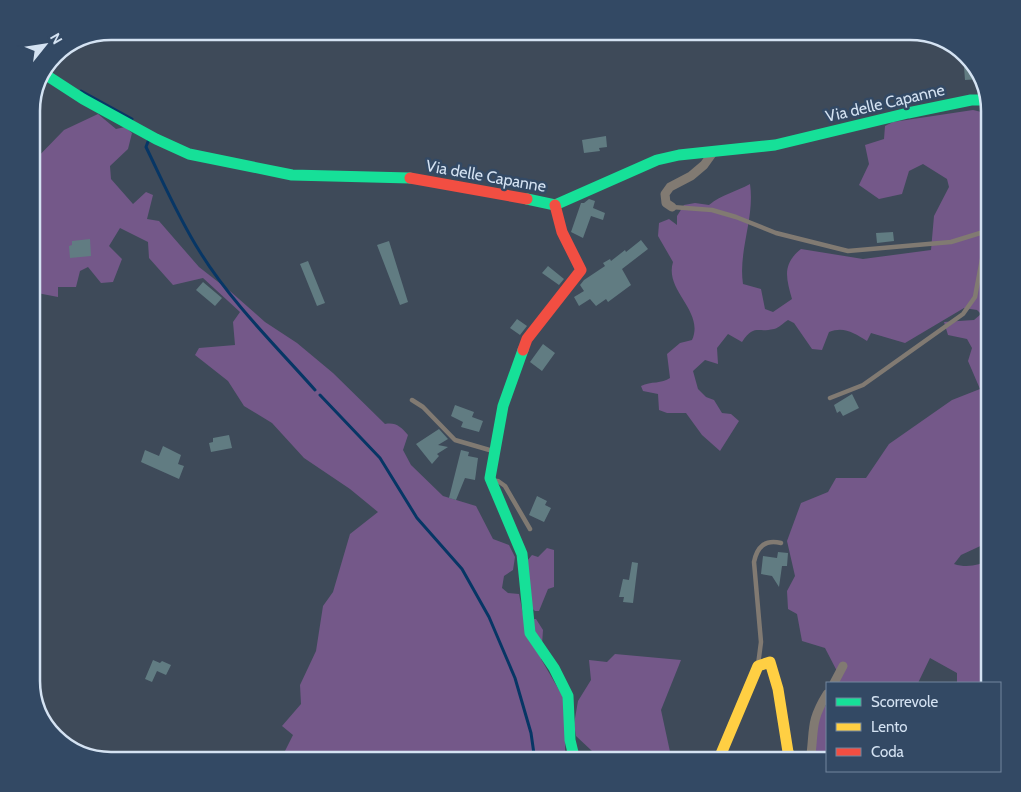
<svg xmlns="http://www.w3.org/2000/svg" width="1021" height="792" font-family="Cabin,sans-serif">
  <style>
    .green { fill: #745889 }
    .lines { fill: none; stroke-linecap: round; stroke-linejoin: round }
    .stream { stroke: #073665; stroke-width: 3 }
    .building { fill: #617c82 }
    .lane { stroke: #817a72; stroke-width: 4.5 }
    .street { stroke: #817a72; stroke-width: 9 }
    .fast { stroke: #16e098; stroke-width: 11 }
    .slow { stroke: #ffcf43; stroke-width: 11 }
    .jam { stroke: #f24e42; stroke-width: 11 }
    .labels { text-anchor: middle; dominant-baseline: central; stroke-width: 5; stroke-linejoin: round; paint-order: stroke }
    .street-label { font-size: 16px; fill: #d4e2f2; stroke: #334964 }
    .rim { fill: none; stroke: #d4e2f2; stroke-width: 2.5 }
  </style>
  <rect width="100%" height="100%" fill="#3e4a59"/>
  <path class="green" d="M973,110L990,114L989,542L961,555L954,564C966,568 979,566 990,559V681L989,683H957V673L930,658L918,683H838L839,675L825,648L802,641L797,614L788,609L787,591L795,576L787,541L801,503L828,492L836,478H866L889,444L952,400L980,389L968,361L972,348L967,339L948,335L944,322L974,320L981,314L977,310L964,308L905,343L871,333L867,341C854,333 844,326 829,332L822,350L812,349L794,323L788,320C783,323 779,328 774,329C757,333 754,324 742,342L728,334L717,348L718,364L705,360L693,371L698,389L706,397L714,400L722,413L731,414L739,421L720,451L702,435L686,413H667L659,410L658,394L643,391L641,386C651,381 662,384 670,378L667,354L680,343L692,340C705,311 664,291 673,262L658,236L659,223L669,219L677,225V216L684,205L695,203L709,205C722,194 736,192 750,184C755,218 738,251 743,284L761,289L765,309L773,312L792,299C786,278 782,264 801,249L863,259L931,250L934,216L949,187L947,179L923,164L909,171L902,194L879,199L859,185L869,164L865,145L884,139L885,126L893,122Z
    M98,114L116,129L125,127L132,133L128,149L110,166L111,179L133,204L146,192L153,195L147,219L159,221L199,267L231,292L265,322L297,343L333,373L385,424C396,422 401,427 408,435L403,450L411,465L443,496L476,506L493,539L509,545L515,557L513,570L504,576L502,588L508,593L519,594L524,619H536L543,630L541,659L566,702L565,754L568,761H280L293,735L282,726L301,704L300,685L316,651L323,606L333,592L350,534L378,512L350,489L304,458L272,423L244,406L228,381L195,355L199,348L235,345L233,322L240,312L203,278L173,285L149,258L148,242L120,228L109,246L122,259L113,282L101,283L88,267L80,271L76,287H58V297L32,292L31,164L64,130Z
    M547,548L554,550V587L548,589L539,611H535L525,602L527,561L532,555L538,557Z
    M615,654L681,660L661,710L672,761H588L592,751L576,736L574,724L578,701L591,680L589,660L607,662Z
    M827,705V761H809L819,711Z"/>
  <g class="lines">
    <path class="stream" d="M81,91L132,119
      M149,139L146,147C163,182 179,219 200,252C231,302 276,346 315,390
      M320,395L380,458L417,518L462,569L489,617L515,678L531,733L535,761"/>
  </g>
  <path class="building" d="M963,54L980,74V79L965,80Z
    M606,136L607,147L599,148L600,151L584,153L582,140Z
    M589,199L595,201L593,208L605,213L603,220L591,216L583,238L571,232L581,203H584Z
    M893,232L894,241L877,243L876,233Z
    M90,239L91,256L70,258L69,246L72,245V241Z
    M641,240L648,249L622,269L631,285L608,302L606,299L596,306L590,299L579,306L574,297L584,291L580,285L584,280L605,266L603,263L610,259L611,261L625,250L626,252Z
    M389,241L408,302L400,305L377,245Z
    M308,261L325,303L317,306L300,264Z
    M548,266L564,279L559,285L542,273Z
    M203,282L222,298L215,306L196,290Z
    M517,319L527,326L520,335L510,328Z
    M543,344L555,353L542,371L530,362Z
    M852,394L859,408L843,416L840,411L837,413L834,405Z
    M455,405L474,412L472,417L483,421L479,432L461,427L463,422L451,416Z
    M439,429L448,439L438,445L448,447L437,454L439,456L432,464L416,444Z
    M229,435L232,448L211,452L209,443L213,442V438Z
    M163,446L181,455L178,464L184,466L179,479L141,462L145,450L159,456Z
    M461,450L469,452L468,456L478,458L475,480L465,478L456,500L449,498Z
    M537,496L547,501L545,505L551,508L544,522L529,515Z
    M778,552L788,553L787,566H782L779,587L772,576L761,574L763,556L777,558Z
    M632,562L638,563L633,603L623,602L624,597H619L623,579L629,580Z
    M153,660L160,663L162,661L171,665L166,675L157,671L152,682L145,679Z"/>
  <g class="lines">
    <path class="lane" d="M672,207L712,210L736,217L776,233L848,251L951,242L990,230
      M830,398L863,385L963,314L975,297L987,232
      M412,400L423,407L455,440L493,451
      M494,481H498L505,486L530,529
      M758,665L761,642L754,562C757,547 765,539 781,543"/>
    <path class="street" d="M672,207L666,203L665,194L670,187L691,176L704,165L714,151
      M834,683L843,666
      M810,761C815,731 809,723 827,694"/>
    <path class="fast" d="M46,75L83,99L156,139L189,154L292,175L410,178
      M527,199L555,205L657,160L679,155L775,145L908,113L971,100H987
      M523,350L503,406L490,478L522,554L530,633L554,668L568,696L570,740L575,761"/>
    <path class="slow" d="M718,761L758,666L770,662L778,689L788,752L793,761"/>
    <path class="jam" d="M410,178L527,199
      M523,350L527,339L581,270L562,232L555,205"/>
  </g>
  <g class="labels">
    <g class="street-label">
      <text transform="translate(885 103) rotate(-13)">Via delle Capanne</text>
      <text transform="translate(486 176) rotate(10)">Via delle Capanne</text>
    </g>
  </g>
  <path d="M0 0H1021V792H0ZM111 40H910A71 71 0 0 1 981 111V681A71 71 0 0 1 910 752H111A71 71 0 0 1 40 681V111A71 71 0 0 1 111 40Z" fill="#334964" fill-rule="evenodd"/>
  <path class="rim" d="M111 40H910A71 71 0 0 1 981 111V681A71 71 0 0 1 910 752H111A71 71 0 0 1 40 681V111A71 71 0 0 1 111 40Z"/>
  <rect x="826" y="682" width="175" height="90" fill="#334964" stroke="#73869d"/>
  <rect x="836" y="698" width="25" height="8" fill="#16e098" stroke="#73869d"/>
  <text x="871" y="707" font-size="15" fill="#d4e2f2">Scorrevole</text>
  <rect x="836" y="723" width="25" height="8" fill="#ffcf43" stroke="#73869d"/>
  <text x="871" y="732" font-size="15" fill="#d4e2f2">Lento</text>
  <rect x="836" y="748" width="25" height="8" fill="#f24e42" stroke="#73869d"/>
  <text x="871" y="757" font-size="15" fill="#d4e2f2">Coda</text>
  <g transform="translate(45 45) rotate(60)" stroke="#334964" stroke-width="4" paint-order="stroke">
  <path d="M0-4L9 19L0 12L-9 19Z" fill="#d4e2f2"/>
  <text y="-8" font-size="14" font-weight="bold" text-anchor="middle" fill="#d4e2f2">N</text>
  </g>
</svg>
